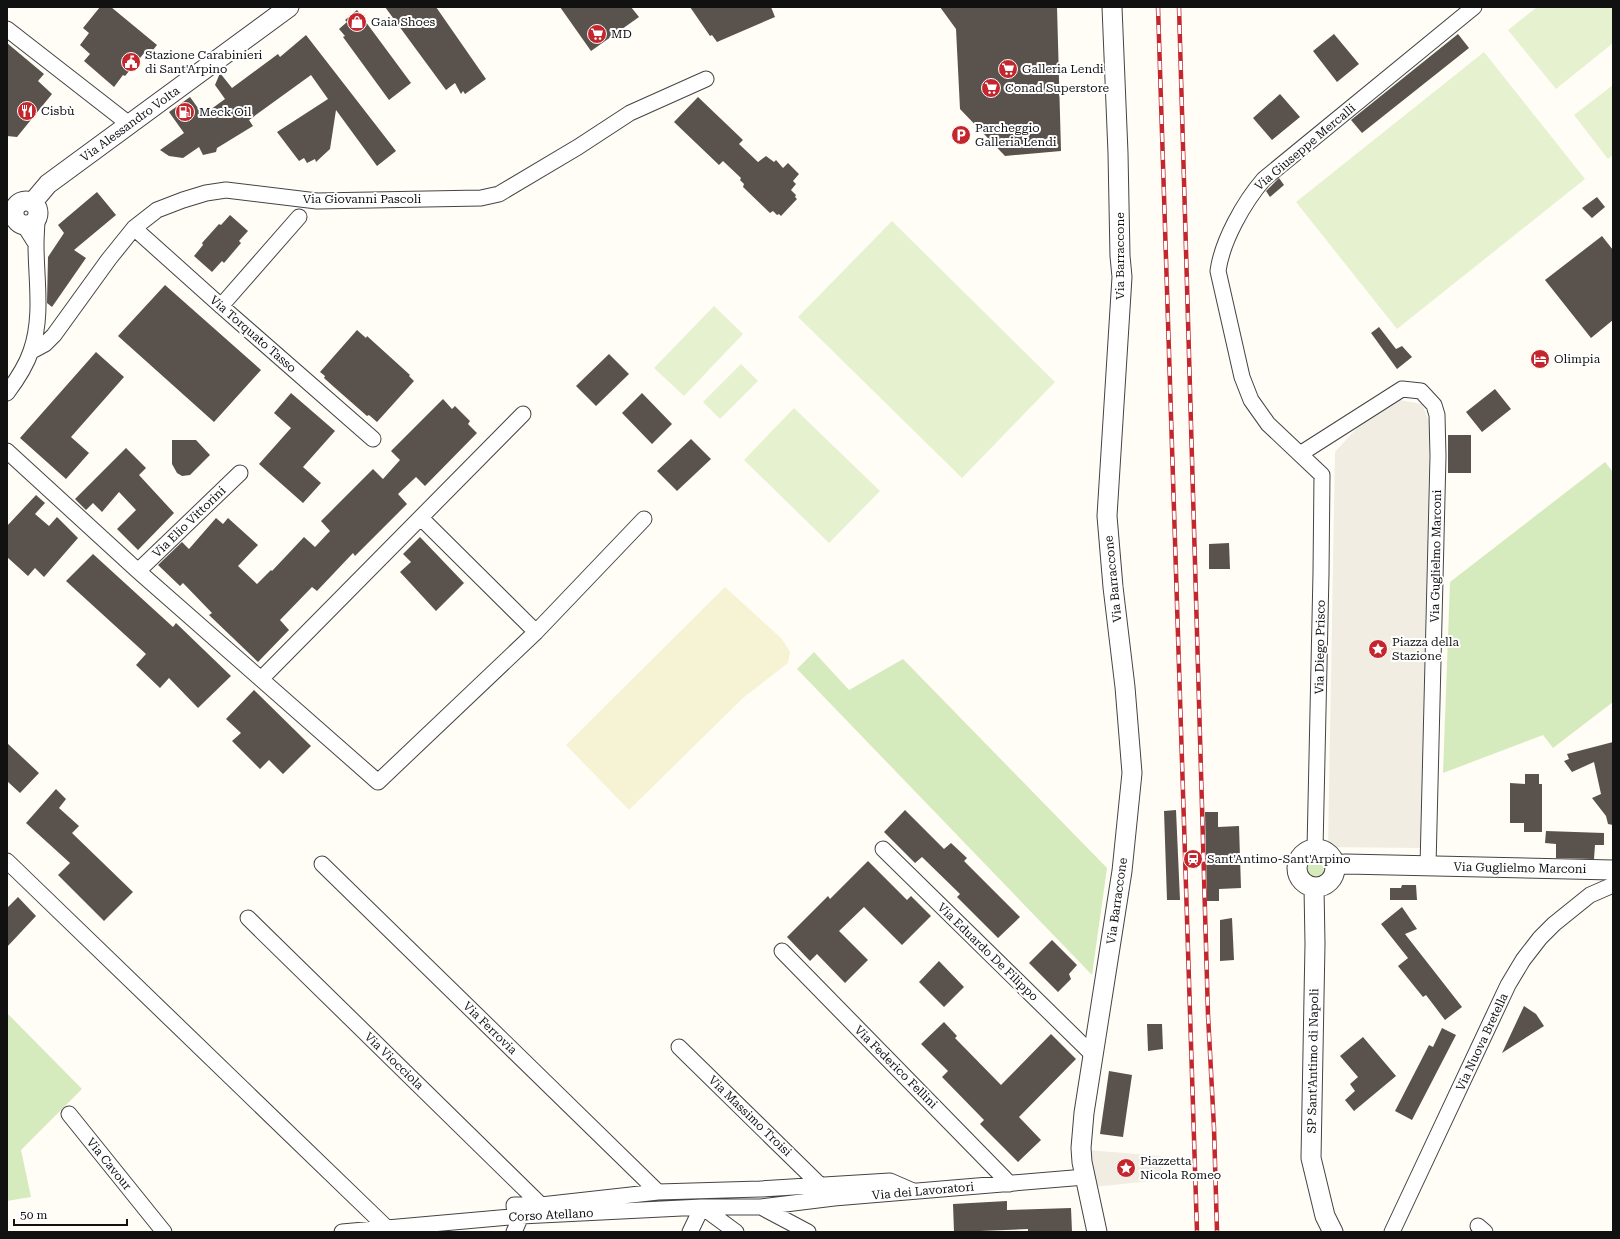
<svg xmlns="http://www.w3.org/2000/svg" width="1620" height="1239" font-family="'Roboto Serif',serif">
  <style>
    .farmland { fill: #f6f3d4 }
    .green { fill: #d5ebbd }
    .pitch { fill: #e6f2cf }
    .plaza { fill: #f1ede2 }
    .building { fill: #5a524d }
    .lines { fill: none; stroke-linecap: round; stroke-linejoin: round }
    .minor-casing { stroke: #444; stroke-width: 17 }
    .tertiary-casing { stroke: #444; stroke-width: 21 }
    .minor { stroke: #fff; stroke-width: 15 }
    .tertiary { stroke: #fff; stroke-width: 19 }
    .rail-casing { stroke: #c4262e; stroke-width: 4.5 }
    .rail { stroke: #fff; stroke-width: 3; stroke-dasharray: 9; stroke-linecap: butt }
    .labels { text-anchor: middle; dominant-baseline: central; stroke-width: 4; stroke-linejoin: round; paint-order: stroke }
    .poi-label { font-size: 12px; fill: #111; stroke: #fff; text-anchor: start }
    .street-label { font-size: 12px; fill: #111; stroke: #fff }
  </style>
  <rect width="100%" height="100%" fill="#fffdf5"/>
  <path class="farmland" d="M725,587L782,639L790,652L788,663L743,698L629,810L566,745Z"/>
  <path class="green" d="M1605,462L1613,472V702L1553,748L1543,735L1443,773L1450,582Z
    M814,652L849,690L903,659L1107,868L1092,975L797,669Z
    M1305 867a11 11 0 1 1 22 0a11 11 0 1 1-22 0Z
    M7,1013L82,1089L21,1150L31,1197L7,1201Z"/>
  <path class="pitch" d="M1537,7H1613V43L1556,89L1508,30Z
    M1484,52L1585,179L1397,329L1296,202Z
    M1613,85V155L1608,159L1574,115Z
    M892,221L1055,382L962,478L798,317Z
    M714,306L743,334L684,396L654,368Z
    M741,364L758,381L720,419L703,402Z
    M794,408L880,491L829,543L744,460Z"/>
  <path class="plaza" d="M1394,399L1422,404L1430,424L1420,848L1328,847L1335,452L1356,429Z
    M1087,1150L1161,1156V1180L1093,1187Z"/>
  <path class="building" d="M100,7H111L157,45L149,55L145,52L125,76L123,75L114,87L84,61L90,54L80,45L89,33L83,28Z
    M385,7H436L486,79L465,94L463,91L461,94L455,83L446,90Z
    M560,7H631L639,17L591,51Z
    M690,7H771L775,17L717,42L712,35L710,36Z
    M940,7H1057L1061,151L1005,156L960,109L956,29Z
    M357,10L411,83L389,100L343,37L345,36L339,29L347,22L345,20Z
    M1334,34L1359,64L1337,82L1313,51Z
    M1458,34L1469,48L1362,133L1351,120Z
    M306,35L396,151L377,166L336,110L330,149L316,162L315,159L307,163L304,158L299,161L277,132L328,99L311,75L249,120L253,126L217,148L216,152L203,155L199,147L183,158L169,156L160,150L184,133L169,112L190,97L203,115L225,99L215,85L220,73L232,88L278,54L280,57Z
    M7,43L44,74L38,81L52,94L17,137L7,136Z
    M1280,94L1300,117L1272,140L1253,118Z
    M698,97L743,140L739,144L758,162L766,156L774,162L776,160L783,168L788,163L799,174L793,181L796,184L791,190L796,195L795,197L797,199L781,216L779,214L777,215L773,211L770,213L743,187L744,184L740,180L741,178L723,161L719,165L674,122Z
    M1279,178L1284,185L1270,197L1266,191Z
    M97,192L116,215L74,250L86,258L52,307L47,303L48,257L64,233L58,225Z
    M1597,197L1605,207L1592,218L1582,208Z
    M230,215L248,231L239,241L241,243L224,263L222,261L212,272L194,256L203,245L202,243L219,224L221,225Z
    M1602,236L1613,250V320L1591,338L1545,280Z
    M165,285L261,370L214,422L118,336Z
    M1379,327L1396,349L1402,346L1412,357L1397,369L1371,333Z
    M357,330L366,338L367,336L410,375L409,376L414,381L377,422L369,415L367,416L334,387L324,378L325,376L320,372Z
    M96,352L124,377L71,437L89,453L66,479L20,438Z
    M609,354L629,374L596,406L576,386Z
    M1495,389L1511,409L1482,432L1466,412Z
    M291,393L335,431L303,467L321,483L303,503L259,464L291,428L274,413Z
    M642,393L672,424L652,444L622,413Z
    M443,399L452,409L455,406L470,421L468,424L477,433L425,486L416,477L398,494L407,504L355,556L353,553L317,591L312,587L280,620L289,630L258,662L209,615L212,613L183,583L180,586L158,565L182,542L189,549L216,518L223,524L228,518L258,545L238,566L257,584L271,570L272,571L304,537L315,547L330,531L321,521L373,469L383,479L400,460L391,451Z
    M1448,435H1471V473H1448Z
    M691,439L711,459L677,491L657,471Z
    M172,440H196L210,455L190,475L182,476L177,473L172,464Z
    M126,448L146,468L139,475L174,513L138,550L117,529L136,510L119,492L102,512L93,503L86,510L75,499Z
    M36,495L45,503L35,514L49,526L57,517L78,538L44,577L35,568L28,576L7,557V526Z
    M420,537L464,583L436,611L400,572L411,562L403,554Z
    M1229,543L1230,569H1209V544Z
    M93,554L173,627L176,623L231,676L198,708L169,678L160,688L136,665L146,654L66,581Z
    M254,690L311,746L283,774L269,760L260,769L232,741L241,733L226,719Z
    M1613,742V825L1608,824L1606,816L1592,798L1601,794L1594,762L1572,772L1564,761L1569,759L1567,754Z
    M7,743L39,773L20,793L7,781Z
    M1525,774H1539V784H1542V832H1524V823H1510V783L1525,784Z
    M56,789L66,799L59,808L79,826L72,833L133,892L104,921L58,875L70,863L26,823Z
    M905,810L944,849L951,843L967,858L964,861L1020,917L998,938L957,897L960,894L922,857L915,863L884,832Z
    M1176,810L1180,900H1167L1164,811Z
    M1205,812H1218V827L1239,826L1241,888L1219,889V901H1207Z
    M1546,831L1604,833V845H1595L1594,859L1556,858V844L1545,843Z
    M868,861L907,900L911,896L931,916L902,945L864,907L839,931L868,960L845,983L817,954L810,961L787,937L828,896L830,899Z
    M1402,885H1416L1417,900H1390V888H1401Z
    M18,897L36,916L7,947V908Z
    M1402,907L1417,929L1405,934L1462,1007L1445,1020L1426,995L1423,997L1398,966L1408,958L1381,924Z
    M1232,918L1234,960L1220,961V920Z
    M1052,940L1077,965L1069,974L1071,979L1058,992L1029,963Z
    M939,961L964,987L944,1007L919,982Z
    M1524,1006L1536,1014L1544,1026L1502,1053Z
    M944,1022L957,1036L955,1038L1001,1085L1051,1034L1076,1059L1019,1117L1041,1140L1018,1162L980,1124L984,1120L942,1077L948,1071L921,1044Z
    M1147,1024H1162L1163,1049L1148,1051Z
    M1442,1028L1456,1035L1412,1120L1395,1111L1429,1045L1433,1047Z
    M1363,1037L1396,1076L1354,1111L1345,1100L1355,1091L1350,1084L1358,1077L1340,1056Z
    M1109,1071L1132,1075L1123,1137L1100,1134Z
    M1007,1201V1210L1071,1208L1072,1232H1028V1229L954,1232L953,1204Z"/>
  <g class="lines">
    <g class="minor-casing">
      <path id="minor" d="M7,29L129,124
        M24,225L36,244
        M134,228L221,306L373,439
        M221,306L299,217
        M32,351L45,344L54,335L109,259L134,228L157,210L183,200L206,193L226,190L317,201L481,198L499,194L578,147L630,113L706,79
        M7,393C16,381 26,366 31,351C43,317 36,279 36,245C36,235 37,226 37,217
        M7,451L138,571L378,782L536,632L644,519
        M1300,454L1402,389L1421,391L1434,405L1437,415L1438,456L1428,866
        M421,518L536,632
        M138,571L240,473
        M261,679L523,414
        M883,849L1094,1056
        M1315,849L1321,573L1322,475L1268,424L1251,400L1242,377L1218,271C1222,241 1244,202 1264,179L1474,7
        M7,861L388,1229
        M322,864L658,1192
        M248,918L541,1205
        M782,951L1010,1184
        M679,1047L820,1185
        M69,1114L164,1232
        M761,1207L808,1232
        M1478,1226L1485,1232
        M342,1232L521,1216L702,1207H761L834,1198L1085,1177
        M514,1232L521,1216C517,1213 514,1211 514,1205H541L658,1192L760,1189L890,1181L913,1191
        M690,1232L702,1207L736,1232
        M1392,1232L1508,985L1523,960L1540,938L1554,924L1590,895L1613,885"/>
    </g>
    <g class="tertiary-casing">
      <path id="tertiary" d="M14 213a12 12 0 1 1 24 0a12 12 0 1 1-24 0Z
        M32,203L48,184L289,7
        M1297 868a19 19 0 1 1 38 0a19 19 0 1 1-38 0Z
        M1334,865L1346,864L1613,870
        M1314,887L1315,944L1311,1158L1325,1216L1333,1232
        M1097,1232L1082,1162L1081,1148L1084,1113L1122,871L1132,773L1125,687L1113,587L1107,516L1122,277L1120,256L1118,153L1112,7"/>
    </g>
    <use href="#minor" class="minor"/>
    <use href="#tertiary" class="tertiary"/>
    <g class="rail-casing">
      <path id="rail" d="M1158,7L1197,1232
        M1179,7L1208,1015L1214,1128L1217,1232"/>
    </g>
    <use href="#rail" class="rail"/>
  </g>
  <defs>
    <g id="shop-disc" transform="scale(1)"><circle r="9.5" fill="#c4262e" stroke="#fff"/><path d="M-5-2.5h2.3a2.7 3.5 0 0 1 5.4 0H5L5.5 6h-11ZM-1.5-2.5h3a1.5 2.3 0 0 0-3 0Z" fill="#fff"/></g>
    <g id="supermarket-disc" transform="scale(1)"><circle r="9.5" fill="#c4262e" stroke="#fff"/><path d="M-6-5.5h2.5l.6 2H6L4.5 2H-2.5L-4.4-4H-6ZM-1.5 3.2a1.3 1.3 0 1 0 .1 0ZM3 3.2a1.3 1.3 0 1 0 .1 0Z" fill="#fff"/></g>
    <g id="civic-disc" transform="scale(1)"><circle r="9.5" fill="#c4262e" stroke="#fff"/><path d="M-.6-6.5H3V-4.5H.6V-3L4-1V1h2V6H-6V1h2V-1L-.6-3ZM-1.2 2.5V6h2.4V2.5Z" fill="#fff"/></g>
    <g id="restaurant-disc" transform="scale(1)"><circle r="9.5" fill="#c4262e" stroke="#fff"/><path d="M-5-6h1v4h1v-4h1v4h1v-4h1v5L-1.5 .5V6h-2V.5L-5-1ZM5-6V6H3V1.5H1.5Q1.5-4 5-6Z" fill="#fff"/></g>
    <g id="fuel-disc" transform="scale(1)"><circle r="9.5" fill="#c4262e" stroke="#fff"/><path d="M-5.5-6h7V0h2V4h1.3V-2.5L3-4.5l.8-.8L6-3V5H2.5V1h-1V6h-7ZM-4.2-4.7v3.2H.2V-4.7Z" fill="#fff"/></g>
    <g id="parking-disc" transform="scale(1)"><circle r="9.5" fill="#c4262e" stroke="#fff"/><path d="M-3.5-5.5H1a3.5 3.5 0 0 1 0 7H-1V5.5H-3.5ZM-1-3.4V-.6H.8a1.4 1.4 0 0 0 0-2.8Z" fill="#fff"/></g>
    <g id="hotel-disc" transform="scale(1)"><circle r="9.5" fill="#c4262e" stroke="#fff"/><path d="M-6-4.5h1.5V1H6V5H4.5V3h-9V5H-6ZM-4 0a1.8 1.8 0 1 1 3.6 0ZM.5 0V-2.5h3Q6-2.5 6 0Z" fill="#fff"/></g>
    <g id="sight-disc" transform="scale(1)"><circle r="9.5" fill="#c4262e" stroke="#fff"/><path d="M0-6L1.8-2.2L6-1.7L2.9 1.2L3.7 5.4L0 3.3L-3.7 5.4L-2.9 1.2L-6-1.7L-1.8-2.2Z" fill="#fff"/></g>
    <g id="station-disc" transform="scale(1)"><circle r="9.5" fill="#c4262e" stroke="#fff"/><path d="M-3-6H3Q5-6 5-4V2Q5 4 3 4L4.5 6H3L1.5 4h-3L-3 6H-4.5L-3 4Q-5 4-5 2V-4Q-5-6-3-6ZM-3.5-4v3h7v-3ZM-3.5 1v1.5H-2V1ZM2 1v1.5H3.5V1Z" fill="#fff"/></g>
  </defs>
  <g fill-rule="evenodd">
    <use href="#shop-disc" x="357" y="22"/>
    <use href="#supermarket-disc" x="597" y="34"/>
    <use href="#civic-disc" x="131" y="62"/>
    <use href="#supermarket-disc" x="1008" y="69"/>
    <use href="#supermarket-disc" x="991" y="88"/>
    <use href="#restaurant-disc" x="27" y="111"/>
    <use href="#fuel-disc" x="185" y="112"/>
    <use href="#parking-disc" x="961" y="135"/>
    <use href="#hotel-disc" x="1540" y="359"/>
    <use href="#sight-disc" x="1378" y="649"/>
    <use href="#station-disc" x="1193" y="859"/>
    <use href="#sight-disc" x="1126" y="1168"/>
  </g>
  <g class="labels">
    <g class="poi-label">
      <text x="371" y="22">Gaia Shoes</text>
      <text x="611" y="34">MD</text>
      <text x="145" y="55">Stazione Carabinieri<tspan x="145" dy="14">di Sant'Arpino</tspan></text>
      <text x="1022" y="69">Galleria Lendi</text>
      <text x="1005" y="88">Conad Superstore</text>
      <text x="41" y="111">Cisbù</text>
      <text x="199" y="112">Meck Oil</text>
      <text x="975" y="128">Parcheggio<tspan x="975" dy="14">Galleria Lendi</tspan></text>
      <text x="1554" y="359">Olimpia</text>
      <text x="1392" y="642">Piazza della<tspan x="1392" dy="14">Stazione</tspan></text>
      <text x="1207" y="859">Sant'Antimo-Sant'Arpino</text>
      <text x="1140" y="1161">Piazzetta<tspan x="1140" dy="14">Nicola Romeo</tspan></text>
    </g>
    <g class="street-label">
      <text transform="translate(130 124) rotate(-36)">Via Alessandro Volta</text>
      <text transform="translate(1305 147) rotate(-40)">Via Giuseppe Mercalli</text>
      <text x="362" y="199">Via Giovanni Pascoli</text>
      <text transform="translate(1120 256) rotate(-90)">Via Barraccone</text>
      <text transform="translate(253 334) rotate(41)">Via Torquato Tasso</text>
      <text transform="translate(189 522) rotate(-44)">Via Elio Vittorini</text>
      <text transform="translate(1436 556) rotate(-89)">Via Guglielmo Marconi</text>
      <text transform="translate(1113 579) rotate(-96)">Via Barraccone</text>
      <text transform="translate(1320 647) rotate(-89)">Via Diego Prisco</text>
      <text transform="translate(1520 868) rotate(1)">Via Guglielmo Marconi</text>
      <text transform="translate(1117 901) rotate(-82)">Via Barraccone</text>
      <text transform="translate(988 952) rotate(44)">Via Eduardo De Filippo</text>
      <text transform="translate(490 1028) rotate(44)">Via Ferrovia</text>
      <text transform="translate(1482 1042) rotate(-65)">Via Nuova Bretella</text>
      <text transform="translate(394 1061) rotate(44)">Via Viocciola</text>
      <text transform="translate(1313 1061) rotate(-89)">SP Sant'Antimo di Napoli</text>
      <text transform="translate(896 1067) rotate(45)">Via Federico Fellini</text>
      <text transform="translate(750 1116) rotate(44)">Via Massimo Troisi</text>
      <text transform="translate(109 1164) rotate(51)">Via Cavour</text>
      <text transform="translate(923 1191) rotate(-5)">Via dei Lavoratori</text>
      <text transform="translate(551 1215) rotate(-3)">Corso Atellano</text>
    </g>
  </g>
  <rect width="1620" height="1239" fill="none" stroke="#111111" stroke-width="16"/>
  <path d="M14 1219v6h113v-6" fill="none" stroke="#111111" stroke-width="2"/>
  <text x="20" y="1219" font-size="12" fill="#111111" stroke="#ffffff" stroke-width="3" paint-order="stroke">50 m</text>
</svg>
